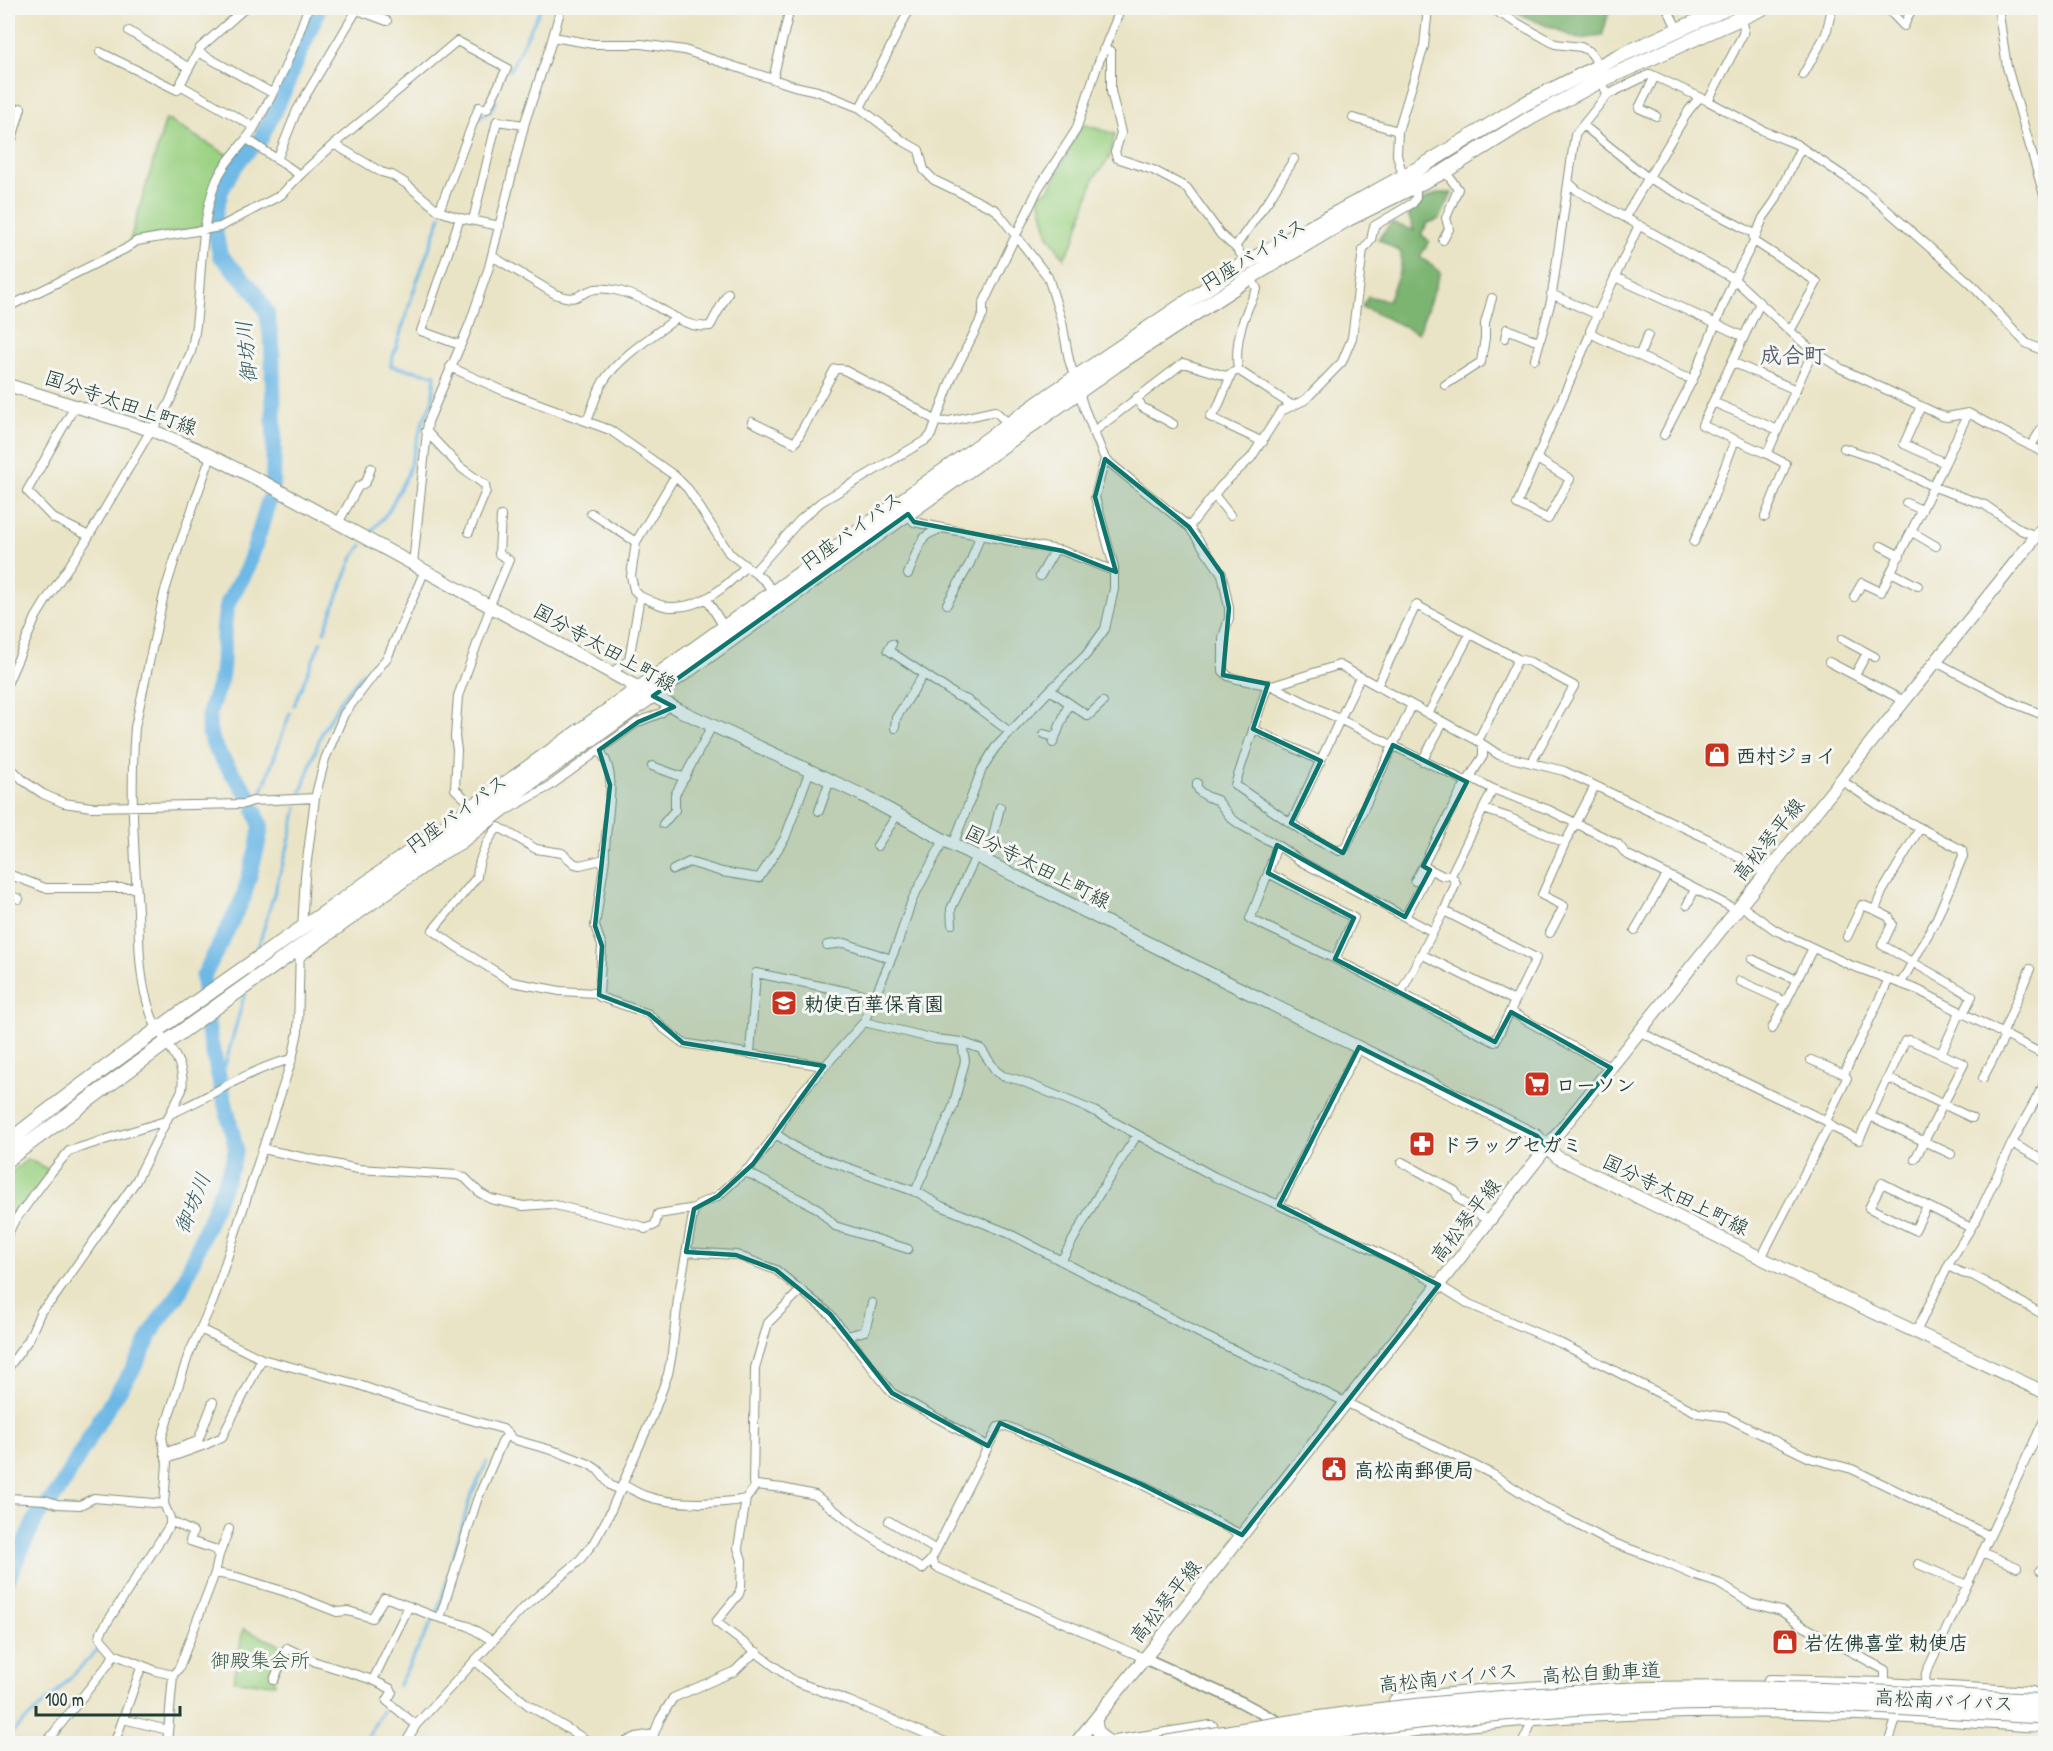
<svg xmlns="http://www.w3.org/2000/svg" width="2053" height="1751" font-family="'Patrick Hand','Klee One',sans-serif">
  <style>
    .green { fill: #9bd283; stroke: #5d885c; stroke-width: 1.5 }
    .forest { fill: #7cb471; stroke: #4e7852; stroke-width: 1.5 }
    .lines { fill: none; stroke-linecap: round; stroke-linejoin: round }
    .stream { stroke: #6db8e6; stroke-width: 3 }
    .river { stroke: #6db8e6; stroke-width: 16 }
    .minor-casing { stroke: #84907d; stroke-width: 10 }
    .tertiary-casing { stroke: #84907d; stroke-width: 13 }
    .secondary-casing { stroke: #84907d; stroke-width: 14 }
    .trunk-casing { stroke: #84907d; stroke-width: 16 }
    .minor { stroke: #fff; stroke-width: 8 }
    .tertiary { stroke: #fff; stroke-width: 10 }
    .secondary { stroke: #fff; stroke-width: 12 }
    .trunk { stroke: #fff; stroke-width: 14 }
    .motorway-bridge-casing { stroke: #84907d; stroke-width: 17; stroke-linecap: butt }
    .motorway-bridge { stroke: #fff; stroke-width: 15 }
    .marked { fill: #0f766e; fill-opacity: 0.2; stroke: #0f766e; stroke-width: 4.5; stroke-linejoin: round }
    .labels { text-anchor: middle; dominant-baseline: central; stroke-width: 6; stroke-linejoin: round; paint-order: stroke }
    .street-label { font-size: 20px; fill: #1f3d34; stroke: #f6f6f2 }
    .poi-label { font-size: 20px; font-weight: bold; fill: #1f3d34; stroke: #f6f6f2; text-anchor: start }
    .park-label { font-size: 20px; fill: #385b44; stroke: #f6f6f2 }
    .water-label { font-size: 21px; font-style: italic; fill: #325c60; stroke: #f6f6f2 }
    .quarter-label { font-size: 22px; font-weight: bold; fill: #585f71; stroke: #f6f6f2 }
  </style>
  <rect width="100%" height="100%" fill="#f6f6f2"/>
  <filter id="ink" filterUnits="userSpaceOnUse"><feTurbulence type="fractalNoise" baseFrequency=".0167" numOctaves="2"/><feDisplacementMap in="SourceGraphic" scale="12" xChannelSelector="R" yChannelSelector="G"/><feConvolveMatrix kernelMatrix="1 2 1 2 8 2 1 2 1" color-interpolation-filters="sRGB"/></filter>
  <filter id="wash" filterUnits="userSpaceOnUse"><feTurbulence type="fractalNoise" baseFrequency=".008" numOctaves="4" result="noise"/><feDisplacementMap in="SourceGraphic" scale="24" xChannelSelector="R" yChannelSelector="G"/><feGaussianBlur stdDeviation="1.35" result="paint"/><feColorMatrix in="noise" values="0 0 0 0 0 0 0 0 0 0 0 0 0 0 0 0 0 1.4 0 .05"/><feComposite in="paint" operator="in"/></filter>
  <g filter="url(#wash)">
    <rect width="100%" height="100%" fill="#eae4c6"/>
    <path class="green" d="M166,119L228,155L204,224L198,228L130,240Z
      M1082,124L1115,134L1109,159L1094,178L1074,241L1064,258L1048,235L1038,194L1049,190Z
      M28,1159L47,1169V1174L19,1211L16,1210L8,1228V1175Z
      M243,1629L287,1648L274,1679L275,1684L234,1681Z"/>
    <path class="forest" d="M1505,8H1610L1602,36L1578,39Z
      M1438,193H1452L1440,219L1428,223L1421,234L1429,241L1420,257L1441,272L1418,333L1362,307L1368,296L1388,301L1401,268V252L1378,239L1391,223L1414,230L1408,214L1423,200Z"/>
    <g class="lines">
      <path class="stream" d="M510,70L541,8
        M478,118L490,111L496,101
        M370,533L388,512L407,475L423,421L432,402L435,375L391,366V363L415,287L441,216
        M324,632L352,559L362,545
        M294,705L321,641
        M301,792L322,732L343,697L364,672
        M255,811L290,713
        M258,948L288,846L297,807
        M219,1080L225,1065L245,993
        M2040,1384L2046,1370
        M398,1686L438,1611L470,1498L487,1462
        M8,1736L53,1696L101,1646
        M364,1744L382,1711"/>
      <path class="river" d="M273,483L274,433L272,345L267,313L254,291L220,255L216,235L215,214L221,191L231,172L242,157L260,140L284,91L319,8
        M249,796C237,778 215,754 210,734C204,714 217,695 221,676C225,652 221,626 228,603C232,593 239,584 244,575C255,551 261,525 269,500
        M8,1578L37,1516L58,1492L99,1421L133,1369L157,1323L179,1294L232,1165L236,1149L209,1035L203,977L243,899L257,848L261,827L255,811"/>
    </g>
  </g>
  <g filter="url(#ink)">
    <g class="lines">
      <g class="minor-casing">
        <path id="minor" d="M352,8L387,21
          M910,8L860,108L903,141L919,150L924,170L934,180L996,210L1048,277L1062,322L1069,360L1084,408L1105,459L1189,527L1222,574L1229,608V618L1223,638V671L1228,676L1237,679L1272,686L1339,665L1478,741L1499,755L1564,771L1708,839L1766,874
          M1490,8L1555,44L1581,47L1589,51L1594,57L1607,95
          M1667,8L1678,30
          M1887,8L1904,26L1912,8
          M1998,8L2007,67L2046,202
          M129,31L189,68
          M8,37L10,24L9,8
          M553,37L593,44H641L684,50L794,86L817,91L860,108
          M1103,50L1111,51V91L1121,133L1115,152L1117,158L1153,170L1187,188L1221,235L1235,247L1247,262
          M100,52L177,90L200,48L245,8
          M198,52L272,93
          M1803,75L1826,34L1832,8
          M1655,76L1639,108L1656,116
          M773,79L790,8
          M180,85L254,127
          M1708,101L1743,34L1744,27L1741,17
          M1353,118L1398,131
          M1583,125L1648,178L1753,233L1754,241
          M8,137L12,139L21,108
          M247,139L300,175L334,144L381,172L392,175L405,183L439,211L460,218
          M334,144L457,41L507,68L487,109L479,107L439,211
          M277,160L297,110L358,8
          M1403,176L1397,155L1398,131L1424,46L1428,8
          M1569,183L1578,191L1734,279L1790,331L1813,351L1840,368L1942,416L1947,417L1968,413L2046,454
          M1625,217L1689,110L1700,97
          M473,220L497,121L524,125
          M1639,225L1615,277L1744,337
          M1443,240L1449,229L1446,218L1458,189L1445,171
          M1754,240L1763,218L1775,201L1801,147
          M1235,247L1270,198L1294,159
          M492,256L555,294C580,303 575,294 595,289C603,288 611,289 619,291C630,294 643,299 654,305C672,315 688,329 710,326L728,293
          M1615,277L1590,331L1596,336L1682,376L1693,379L1734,279L1754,241L1817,282L1790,331
          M1551,294L1598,315
          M1760,303L1702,425L1767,454L1813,351
          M8,307L125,249L137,241L220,227L281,195L300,175
          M1505,338L1507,329L1539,342
          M460,345L421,331L460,218L500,226
          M1639,356L1648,335
          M1535,359L1551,301L1575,135L1607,95L1650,74L1708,101L1764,131L1796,144L1848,179L1870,195L1970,283L2026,343L2046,352
          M1732,362L1796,390
          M450,367L504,391L610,430L675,476L688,489L729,553L765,581L773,592
          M1238,370C1234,341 1244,314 1257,289L1251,277
          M1232,373L1217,409L1210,417L1263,442
          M1445,385L1481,362L1485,338V323L1492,298
          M1137,397L1142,407L1173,424
          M1713,402L1778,430
          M75,406L27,491L53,518L89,536
          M1921,406L1904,444L1945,463L1968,413
          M587,421C592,409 596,394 603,382C619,357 653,336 677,318
          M752,422L795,443L835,369H842L911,405L936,421L945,422L995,411L1009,424
          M426,431L460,467L485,485L486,491L469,532
          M1093,432L1183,363L1226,376L1238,370L1293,406
          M1664,435L1693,379
          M2031,446L2046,421
          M1844,448L1877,459L1934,487L1985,505L2021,530L2036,536
          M1537,459L1570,479L1548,519L1517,504L1591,332
          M1215,496L1230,515
          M1906,503L1922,510
          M591,513L636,542
          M908,514L914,522L942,528
          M1765,517L1786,464L1767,454
          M338,523L358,487L366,482L371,468
          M1189,527L1221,486L1251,458L1281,411L1305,400L1342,362L1352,338L1363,250L1371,240L1374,226L1413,203L1416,197V185
          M1912,532L1936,546
          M1694,542L1713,498L1735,440
          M1881,546L1900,556
          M413,564L428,422L470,323L489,267L525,122L550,47L561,8
          M754,572L800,520L821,502L926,440L931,435L952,377L983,315V304L1038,189L1076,130L1098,64L1121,8
          M1891,572L1918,586
          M908,574C914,562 916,548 925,537C928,533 937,531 942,528L1063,551L1114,571
          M1040,576L1055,550
          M640,596C649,600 661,607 670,607C701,609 727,586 746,566
          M1854,597L1862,583L1881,592L1945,463
          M706,598L724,627
          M947,604L970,563L980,536
          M490,605L509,560L499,554L501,516
          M1842,639L1875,657
          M892,644L888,650L957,696L967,700L1010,732
          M1829,662L1904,701
          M1936,662L2016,704L2046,716
          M611,673L629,660L640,596L634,590L631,576L636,542L675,476
          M1855,675L1867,653
          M8,682L36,617L47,599L86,541L151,430L161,418L169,403L191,352L195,332C202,286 199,227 215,184C223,162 242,147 254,128C275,92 295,47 308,8
          M1268,684L1235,785L1314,839L1339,851L1346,847L1412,705
          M1272,686L1467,782
          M1377,686L1416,605L1518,659L1530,662L1574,686L1531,763
          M1050,690L1088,716L1103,702
          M670,705L661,713L638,722L599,750C622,775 603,827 605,859L580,865L575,864L562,853L536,849L499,827C487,838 478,861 477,877L433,930L455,946L512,982L560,991L595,993L600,997L649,1014L662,1027L683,1043L824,1066
          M1428,714L1470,634
          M895,728L896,718L924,674
          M1253,729L1321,761
          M1044,734L1055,737
          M1478,741L1518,659
          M1053,743L1069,703
          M1422,761L1443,723
          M8,765L24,781L43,794L64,803L91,807L244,804L253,801L315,798
          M652,766L685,778
          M1470,777L1493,789L1549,810L1618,844L1626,854L1737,910
          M1841,780L1881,807L1962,850L1963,856L1936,920L1901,983
          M1197,783V787L1200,792L1208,797L1217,800L1231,818L1239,824L1277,845L1302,862L1433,932
          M473,806L455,789L457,750L455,737L458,696L491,606
          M1483,809L1508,817L1565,843L1595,786
          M819,811L830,780
          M1291,823L1360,677
          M663,824L675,810V795L712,726
          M1920,828L1882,892L1875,910L1889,917L1892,924L1882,945L1972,996L1963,1014
          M953,845L982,769L995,748L1050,690L1086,655L1105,629L1114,589V567L1095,497L1105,459
          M877,846L897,815
          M987,862L1000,807
          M1427,868L1443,876L1451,875
          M673,870L689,862L722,872L759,878L785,838L810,770
          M1268,873L1277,845
          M8,874L45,888H136
          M1415,881L1460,793L1483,756V745
          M8,894L19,899
          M1687,905L1695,889
          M1740,905L1775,930L1850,965L1918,990L2046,1056
          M1444,911L1456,883L1451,875L1493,789
          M1405,917L1430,870
          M952,924L951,909L976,856
          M302,930L305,876L315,798L325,759L344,714L388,656L425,570
          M1635,930L1667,875
          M1550,933L1564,906L1542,895L1565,843
          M1847,937L1862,905L1875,910
          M827,945L845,943L891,959
          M1421,954L1515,1001
          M299,958L443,855L461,845L505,811L550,786L599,750
          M1335,959L1354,918L1268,873L1250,919L1335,959L1495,1042L1536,958L1444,911L1401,992
          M1752,959L1797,980
          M1740,981L1786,1002
          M599,995L602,946L595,926L605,859
          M1511,1012L1611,1068
          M864,1022L935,1039L962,1042L981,1049L996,1071L1003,1076L1019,1080L1094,1111L1215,1177L1279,1205L1413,1269L1469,1304L1560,1343L1698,1413L1726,1417L1810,1458L1852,1469L1990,1536
          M1772,1029L1813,948
          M1640,1032L1826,1121L1834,1128L1859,1140L1905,1041L1910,1040L1964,1064L1915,1159
          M2002,1035L2030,969
          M750,1053L756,973L874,997
          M1941,1054L1960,1012
          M1811,1060L1844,1074
          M1888,1078L1972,1118
          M1983,1078L2005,1036
          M170,1114C211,1097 248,1069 292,1059
          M1870,1116L1951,1154
          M1826,1121L1847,1078L1844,1074L1889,979
          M776,1134L801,1151L919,1193L941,1206L1008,1233L1203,1335L1266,1365L1284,1372L1492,1474L1544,1507L1608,1541L1657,1559L1696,1576L1718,1583L1750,1603L1781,1611L1803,1626L1885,1670V1685
          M2012,1143L2046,1162
          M263,1149L358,1169L457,1175L465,1178L480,1193L491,1199L523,1206L551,1204L641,1226L645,1229L655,1225L658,1214L696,1208
          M1402,1162L1455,1191L1459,1199L1489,1222
          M743,1173L750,1174L817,1208L835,1226L908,1249
          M915,1192L953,1107L965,1061L962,1042
          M1279,1205L1359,1047
          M1927,1206L1915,1230L1869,1208L1882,1183L1971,1228
          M8,1234L13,1223L48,1176L69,1151L165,1121
          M686,1252L736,1255L776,1270L830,1314L892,1393L988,1446
          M1761,1258L1830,1124
          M1061,1261L1099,1194L1137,1135
          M1948,1266L1962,1273L1972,1275L2046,1316
          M801,1290L768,1323L755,1368L753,1483L756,1485L782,1488L815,1495L860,1530L922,1569L931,1560
          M200,1329L262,1359L356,1384L414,1404L503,1429L512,1439L558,1452L589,1464L598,1470L610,1485L621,1491
          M1916,1332L1950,1262L1977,1218L2012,1143L2046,1081
          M847,1336L865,1331L872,1303
          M8,1368L29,1339L41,1311L53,1299L136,1181L182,1090C186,1064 170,1049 157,1028C151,1018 148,1005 145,993C139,967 139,938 138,911C134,850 130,788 135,727L164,594L178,549L211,456
          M164,1453L198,1441L213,1402
          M166,1459L205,1445L222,1437L262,1359
          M623,1485C632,1489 640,1495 649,1497C673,1505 721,1504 746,1499L756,1485
          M8,1498L45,1500L57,1504L80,1505L94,1498L164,1504
          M746,1499L738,1548L742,1560L741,1587L739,1594L716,1622L794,1681L849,1701L950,1744
          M170,1521L193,1532L190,1541L214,1549L219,1555L215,1573
          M889,1521L936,1550
          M1982,1552L2017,1567
          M219,1555L229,1529
          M1918,1564L1967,1585
          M2040,1570L2046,1573
          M409,1606L373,1680L391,1689L392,1692L387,1701L416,1725
          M440,1618L477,1500L503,1440L509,1434
          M114,1654L156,1671L173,1675L167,1744
          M1144,1658L936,1567L931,1560L998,1427L1007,1426L1141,1484L1242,1535
          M475,1661L528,1705L593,1744
          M173,1675L179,1668L215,1573L237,1577L286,1592L337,1612L348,1611L372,1618L384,1598L390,1599L433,1616L468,1626L493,1641
          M274,1680L287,1648L316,1662L373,1680
          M1924,1688L1926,1673L2046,1416
          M123,1719L142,1665
          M45,1744L110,1662L114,1654L100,1638L101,1632L170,1525V1518L164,1504L167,1463L162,1437L188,1356L213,1301L292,1059L298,1032L300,945
          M114,1744L123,1719L168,1730
          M405,1744L416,1725L522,1609L578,1562L594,1542L608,1517L653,1415L668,1374L672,1353L678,1299L694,1209L699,1204L718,1196L753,1164L776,1134L786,1113L802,1092L864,1022L897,945L912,900L944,840
          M621,1744L636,1737L654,1734
          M650,1744L660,1719L673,1698L735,1671L747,1659L757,1652
          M1522,1744L1529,1729L1531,1719
          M1888,1744L1897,1716"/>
      </g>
      <g class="tertiary-casing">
        <path id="tertiary" d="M1144,1658L1241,1702L1282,1724"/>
      </g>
      <g class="secondary-casing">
        <path id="secondary" d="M8,385L151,430L197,449L265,483L679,710L862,795L944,840L1114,926L1537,1136L1557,1157L1824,1289L2046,1393
          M1096,1718C1095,1731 1100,1737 1111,1743
          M1075,1744L1153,1648L1547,1147L2046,524"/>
      </g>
      <g class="trunk-casing">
        <path id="trunk" d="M8,1142C112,1060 220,984 330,909L1054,392L1240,266L1421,167L1526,103L1617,57L1727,8
          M8,1159L167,1042L1116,365L1249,278L1348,219L1445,171L1532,117L1602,80L1763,8
          M1770,1682L1885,1685L2032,1694
          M1396,1701L1478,1692L1577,1686
          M1109,1744L1211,1728
          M1302,1744C1467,1719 1634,1708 1800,1711C1882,1712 1964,1721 2046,1725"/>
      </g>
      <use href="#minor" class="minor"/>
      <use href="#tertiary" class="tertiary"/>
      <use href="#secondary" class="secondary"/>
      <use href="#trunk" class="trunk"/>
      <g class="motorway-bridge-casing">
        <path id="motorway-bridge" d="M1161,1744C1222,1734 1283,1723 1345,1715C1433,1703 1522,1696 1611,1691C1756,1684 1901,1694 2046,1702
          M1246,1744C1410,1718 1576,1703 1742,1702C1843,1702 1945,1711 2046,1716"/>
      </g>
      <use href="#motorway-bridge" class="motorway-bridge"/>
    </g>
  </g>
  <path class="marked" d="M1105,459L1189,527L1222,574L1229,608L1223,675L1268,684L1253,729L1321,761L1291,823L1343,853L1393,745L1467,782L1423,866L1430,870L1405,917L1277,845L1268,873L1354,918L1335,959L1495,1042L1511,1012L1611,1068L1547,1147L1537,1136L1359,1047L1279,1205L1439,1285L1242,1535L1141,1484L1000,1423L988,1446L892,1393L830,1314L776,1270L736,1255L686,1252L694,1209L718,1196L753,1164L824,1066L683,1043L649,1014L599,995L602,946L595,926L610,785L599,750L638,722L674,707L653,696L908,514L914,522L1063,551L1116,572L1095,497Z"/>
  <defs>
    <g id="shop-square" transform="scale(1.35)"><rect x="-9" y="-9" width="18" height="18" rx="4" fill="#c8321e" stroke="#f6f6f2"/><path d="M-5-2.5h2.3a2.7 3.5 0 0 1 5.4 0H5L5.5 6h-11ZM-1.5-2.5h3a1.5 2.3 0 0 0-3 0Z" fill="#fff"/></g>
    <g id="school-square" transform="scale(1.35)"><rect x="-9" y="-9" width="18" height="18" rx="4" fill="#c8321e" stroke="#f6f6f2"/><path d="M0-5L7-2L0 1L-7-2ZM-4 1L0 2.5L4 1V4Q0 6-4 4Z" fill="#fff"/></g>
    <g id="supermarket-square" transform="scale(1.35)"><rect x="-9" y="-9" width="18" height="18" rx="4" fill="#c8321e" stroke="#f6f6f2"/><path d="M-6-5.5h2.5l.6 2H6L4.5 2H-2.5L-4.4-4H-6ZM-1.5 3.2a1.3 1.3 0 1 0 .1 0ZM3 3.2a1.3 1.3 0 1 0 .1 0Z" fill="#fff"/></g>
    <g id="pharmacy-square" transform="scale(1.35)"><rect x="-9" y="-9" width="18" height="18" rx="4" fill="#c8321e" stroke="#f6f6f2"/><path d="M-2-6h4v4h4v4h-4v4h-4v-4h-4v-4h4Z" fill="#fff"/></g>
    <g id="civic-square" transform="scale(1.35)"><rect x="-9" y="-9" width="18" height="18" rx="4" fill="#c8321e" stroke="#f6f6f2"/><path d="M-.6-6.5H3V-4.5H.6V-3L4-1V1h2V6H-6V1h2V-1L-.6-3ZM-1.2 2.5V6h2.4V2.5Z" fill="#fff"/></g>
  </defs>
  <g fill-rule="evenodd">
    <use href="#shop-square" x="1717" y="755"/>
    <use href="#school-square" x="784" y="1003"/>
    <use href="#supermarket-square" x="1537" y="1084"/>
    <use href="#pharmacy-square" x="1422" y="1144"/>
    <use href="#civic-square" x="1334" y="1469"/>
    <use href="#shop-square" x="1785" y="1642"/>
  </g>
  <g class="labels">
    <g class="street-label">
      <text transform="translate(1253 254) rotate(-32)">円座バイパス</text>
      <text transform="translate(121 402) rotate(19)">国分寺太田上町線</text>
      <text transform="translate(851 530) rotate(-36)">円座バイパス</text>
      <text transform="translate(605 647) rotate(29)">国分寺太田上町線</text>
      <text transform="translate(456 813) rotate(-36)">円座バイパス</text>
      <text transform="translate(1768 839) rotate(-51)">高松琴平線</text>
      <text transform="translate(1038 866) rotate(27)">国分寺太田上町線</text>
      <text transform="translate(1676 1194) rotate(26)">国分寺太田上町線</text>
      <text transform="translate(1465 1220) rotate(-52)">高松琴平線</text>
      <text transform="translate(1165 1601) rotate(-51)">高松琴平線</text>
      <text transform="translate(1601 1672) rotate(-3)">高松自動車道</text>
      <text transform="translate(1448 1677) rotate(-6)">高松南バイパス</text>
      <text transform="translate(1944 1700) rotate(3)">高松南バイパス</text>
    </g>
    <g class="poi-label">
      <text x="1736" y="755">西村ジョイ</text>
      <text x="804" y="1003">勅使百華保育園</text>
      <text x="1556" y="1084">ローソン</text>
      <text x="1442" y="1144">ドラッグセガミ</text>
      <text x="1354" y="1469">高松南郵便局</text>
      <text x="1804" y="1642">岩佐佛喜堂 勅使店</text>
    </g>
    <g class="park-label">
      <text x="260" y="1659">御殿集会所</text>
    </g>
    <g class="water-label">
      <text transform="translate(246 352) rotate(-95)">御坊川</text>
      <text transform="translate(192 1203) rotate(-68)">御坊川</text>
    </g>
    <g class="quarter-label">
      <text x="1793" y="355">成合町</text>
    </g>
  </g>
  <rect width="2053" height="1751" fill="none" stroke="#f6f6f2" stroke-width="30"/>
  <path d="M36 1706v9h144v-9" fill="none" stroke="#1f3d34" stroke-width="3"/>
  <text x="45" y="1706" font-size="18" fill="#1f3d34" stroke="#f6f6f2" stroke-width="4.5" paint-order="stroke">100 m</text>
</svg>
